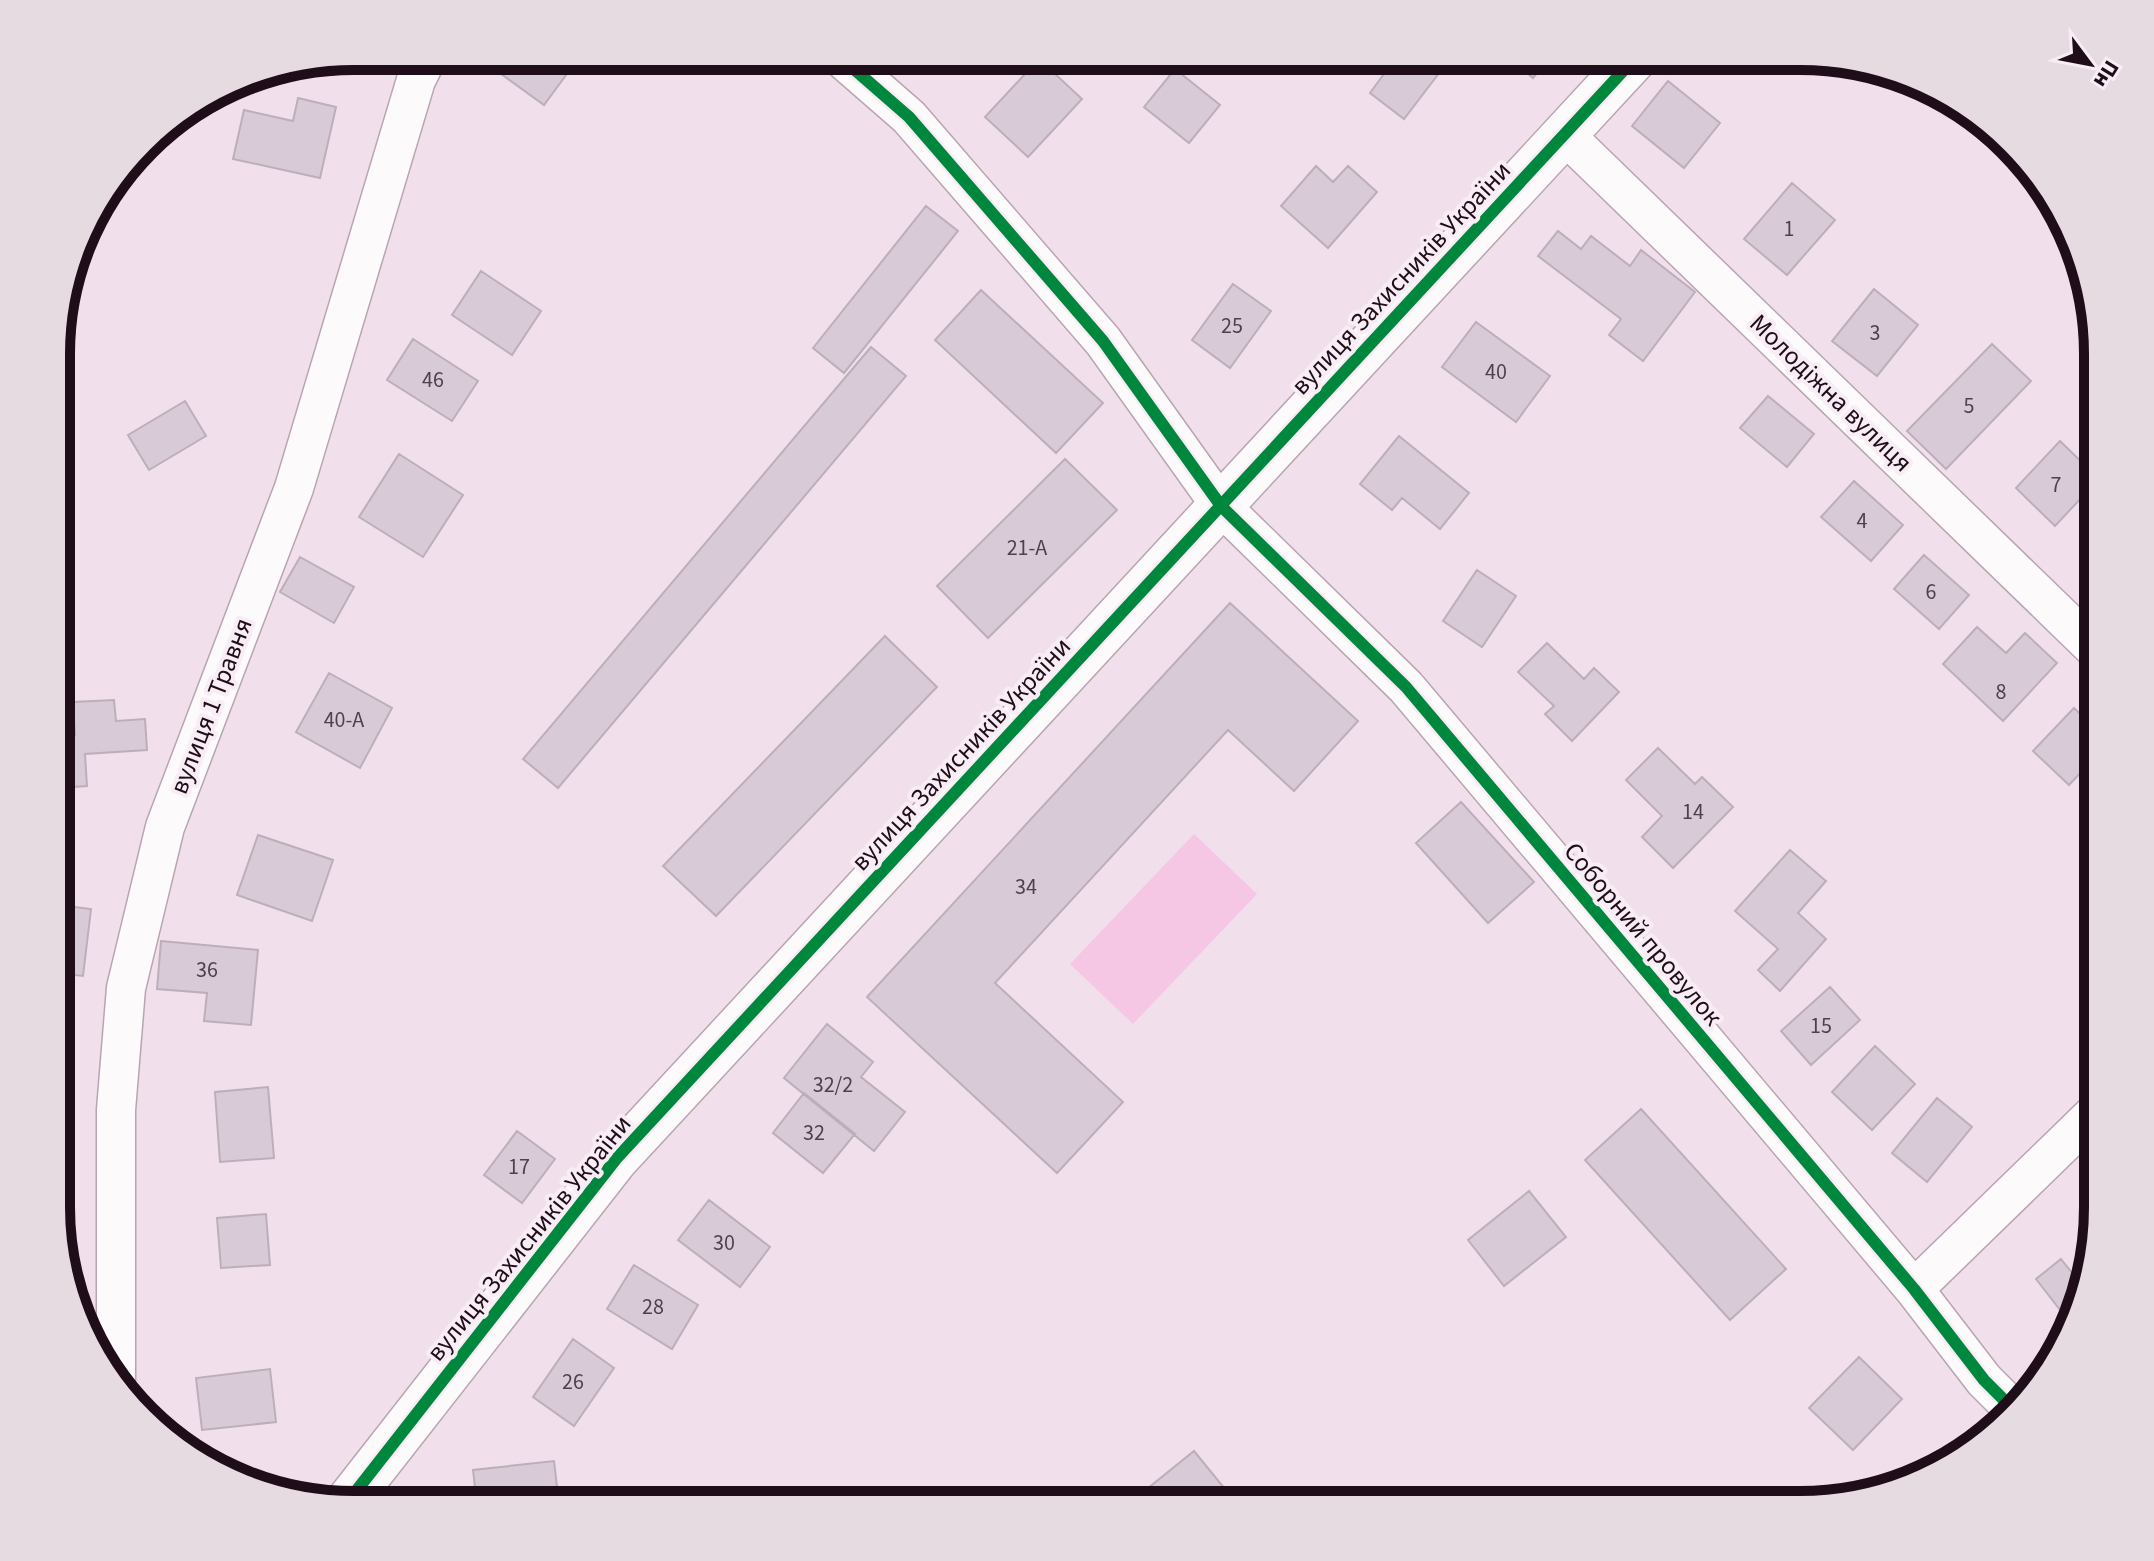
<svg xmlns="http://www.w3.org/2000/svg" width="2154" height="1561" font-family="'Source Sans 3',sans-serif">
  <style>
    .green { fill: #f6c6e5 }
    .building { fill: #d9cad8; stroke: #bdaebc; stroke-width: 2 }
    .lines { fill: none; stroke-linecap: round; stroke-linejoin: round }
    .minor-casing { stroke: #b7a6b1; stroke-width: 41 }
    .tertiary-casing { stroke: #b7a6b1; stroke-width: 47 }
    .minor { stroke: #fdfafc; stroke-width: 38 }
    .tertiary { stroke: #fdfafc; stroke-width: 44 }
    .cycleway-casing { stroke: #f8edf4; stroke-width: 17 }
    .cycleway { stroke: #00873e; stroke-width: 12 }
    .labels { text-anchor: middle; dominant-baseline: central; stroke-width: 8; stroke-linejoin: round; paint-order: stroke }
    .number-label { font-size: 22px; fill: #503f4c }
    .street-label { font-size: 26px; fill: #1f0d19; stroke: #f8edf4 }
    .rim { fill: none; stroke: #1f0d19; stroke-width: 10 }
  </style>
  <rect width="100%" height="100%" fill="#f1e0eb"/>
  <path class="green" d="M1194,834L1257,894L1133,1024L1070,964Z"/>
  <path class="building" d="M497,56H580L544,105L490,66Z
    M1397,56H1429L1443,68L1404,119L1370,93Z
    M1507,56L1550,57L1533,78Z
    M1039,59L1082,99L1028,157L985,117Z
    M328,61L324,72L304,66Z
    M1175,69L1220,105L1189,143L1144,107Z
    M1668,81L1720,123L1684,168L1632,126Z
    M298,98L336,107L320,178L233,159L244,110L293,121Z
    M1316,166L1333,182L1348,166L1377,192L1328,248L1281,206Z
    M1792,183L1835,220L1787,275L1744,239Z
    M926,206L958,231L844,373L813,348Z
    M1558,231L1581,249L1591,236L1630,266L1641,250L1695,292L1643,361L1609,335L1621,319L1538,256Z
    M481,271L541,311L512,355L452,315Z
    M1233,284L1271,311L1230,368L1192,340Z
    M1874,289L1918,325L1877,376L1832,341Z
    M981,290L1103,403L1056,453L935,340Z
    M1476,322L1550,376L1516,422L1442,367Z
    M413,339L478,381L452,421L387,380Z
    M1992,344L2031,381L1946,469L1907,431Z
    M871,347L906,376L558,788L523,759Z
    M1768,396L1814,434L1787,467L1740,428Z
    M185,401L206,436L149,470L128,435Z
    M1399,436L1469,493L1440,529L1402,498L1392,510L1360,484Z
    M2060,441L2097,477V481L2055,526L2016,488Z
    M399,454L463,495L423,557L359,517Z
    M1065,459L1117,510L988,638L937,586Z
    M1854,481L1903,525L1871,561L1821,517Z
    M1924,555L1969,595L1939,629L1894,589Z
    M300,557L354,587L334,623L280,592Z
    M1477,570L1516,596L1482,647L1443,621Z
    M1230,603L1358,721L1294,791L1228,730L995,983L1123,1102L1057,1173L867,997Z
    M1977,627L2006,653L2025,633L2057,663L2003,721L1943,664Z
    M885,636L937,687L716,916L663,866Z
    M1547,643L1584,679L1594,668L1619,692L1572,741L1545,714L1554,706L1518,672Z
    M329,673L392,708L360,768L296,732Z
    M114,700L116,721L145,719L147,750L85,754L87,786L58,788V737L75,735L73,702Z
    M2074,708L2093,726L2097,722V778L2086,767L2069,785L2033,751Z
    M1658,748L1695,784L1702,777L1733,807L1673,868L1642,837L1662,816L1626,780Z
    M1461,802L1534,882L1488,923L1416,843Z
    M258,835L333,860L312,921L237,895Z
    M1790,850L1826,881L1798,913L1826,939L1780,991L1758,970L1778,949L1735,911Z
    M58,905L91,909L83,976L58,973Z
    M161,941L258,950L251,1025L204,1021L207,993L157,989Z
    M1830,987L1860,1020L1811,1065L1781,1031Z
    M827,1024L873,1062L861,1077L905,1112L874,1151L784,1078Z
    M1875,1046L1915,1084L1872,1130L1832,1092Z
    M268,1087L274,1158L220,1162L215,1092Z
    M804,1093L855,1134L823,1173L773,1133Z
    M58,1098L68,1099L66,1161L58,1160Z
    M1937,1098L1972,1127L1927,1182L1892,1153Z
    M1641,1109L1786,1269L1730,1320L1585,1160Z
    M517,1131L555,1159L522,1203L484,1175Z
    M1529,1191L1566,1237L1504,1286L1468,1240Z
    M709,1200L770,1247L740,1287L678,1240Z
    M266,1214L270,1265L221,1268L217,1218Z
    M2061,1259L2085,1289L2071,1324L2036,1279Z
    M634,1265L698,1305L672,1349L607,1309Z
    M573,1339L614,1368L574,1426L533,1397Z
    M1859,1357L1902,1399L1853,1450L1809,1408Z
    M270,1369L276,1422L202,1430L196,1378Z
    M1194,1451L1238,1505H1160L1147,1489Z
    M554,1461L559,1504H477L473,1470Z"/>
  <g class="lines">
    <g class="minor-casing">
      <path id="minor" d="M839,56L909,117L1103,341L1221,506L1406,687L1914,1289L1984,1380L2012,1408
        M1564,134L2097,651
        M1914,1289L2097,1111
        M116,1379V1110L126,988L165,827L294,488L416,80L428,56"/>
    </g>
    <g class="tertiary-casing">
      <path id="tertiary" d="M346,1504L616,1159L1636,57"/>
    </g>
    <use href="#minor" class="minor"/>
    <use href="#tertiary" class="tertiary"/>
    <g class="cycleway-casing">
      <path id="cycleway" d="M839,56L909,117L1103,341L1221,506L1406,687L1914,1289L1984,1380L2012,1408
        M346,1504L616,1159L1636,57"/>
    </g>
    <use href="#cycleway" class="cycleway"/>
  </g>
  <g class="labels">
    <g class="number-label">
      <text x="1789" y="229">1</text>
      <text x="1232" y="326">25</text>
      <text x="1875" y="333">3</text>
      <text x="1496" y="372">40</text>
      <text x="433" y="380">46</text>
      <text x="1969" y="406">5</text>
      <text x="2056" y="485">7</text>
      <text x="1862" y="521">4</text>
      <text x="1027" y="548">21-А</text>
      <text x="1931" y="592">6</text>
      <text x="2001" y="692">8</text>
      <text x="344" y="720">40-А</text>
      <text x="1693" y="812">14</text>
      <text x="1026" y="887">34</text>
      <text x="207" y="970">36</text>
      <text x="1821" y="1026">15</text>
      <text x="833" y="1085">32/2</text>
      <text x="814" y="1133">32</text>
      <text x="519" y="1167">17</text>
      <text x="724" y="1243">30</text>
      <text x="653" y="1307">28</text>
      <text x="573" y="1382">26</text>
    </g>
    <g class="street-label">
      <text transform="translate(1401 278) rotate(-47)">вулиця Захисників України</text>
      <text transform="translate(1831 393) rotate(44)">Молодіжна вулиця</text>
      <text transform="translate(211 706) rotate(-69)">вулиця 1 Травня</text>
      <text transform="translate(961 754) rotate(-47)">вулиця Захисників України</text>
      <text transform="translate(1643 934) rotate(50)">Соборний провулок</text>
      <text transform="translate(529 1238) rotate(-51)">вулиця Захисників України</text>
    </g>
  </g>
  <path d="M0 0H2154V1561H0ZM354 70H1800A284 284 0 0 1 2084 354V1207A284 284 0 0 1 1800 1491H354A284 284 0 0 1 70 1207V354A284 284 0 0 1 354 70Z" fill="#e7dbe2" fill-rule="evenodd"/>
  <path class="rim" d="M354 70H1800A284 284 0 0 1 2084 354V1207A284 284 0 0 1 1800 1491H354A284 284 0 0 1 70 1207V354A284 284 0 0 1 354 70Z"/>
  <g transform="translate(2090 64) rotate(122)" stroke="#f8edf4" stroke-width="6" paint-order="stroke">
  <path d="M0-6L14 30L0 20L-14 30Z" fill="#1f0d19"/>
  <text y="-12" font-size="22" font-weight="bold" text-anchor="middle" fill="#1f0d19">Пн</text>
  </g>
</svg>
